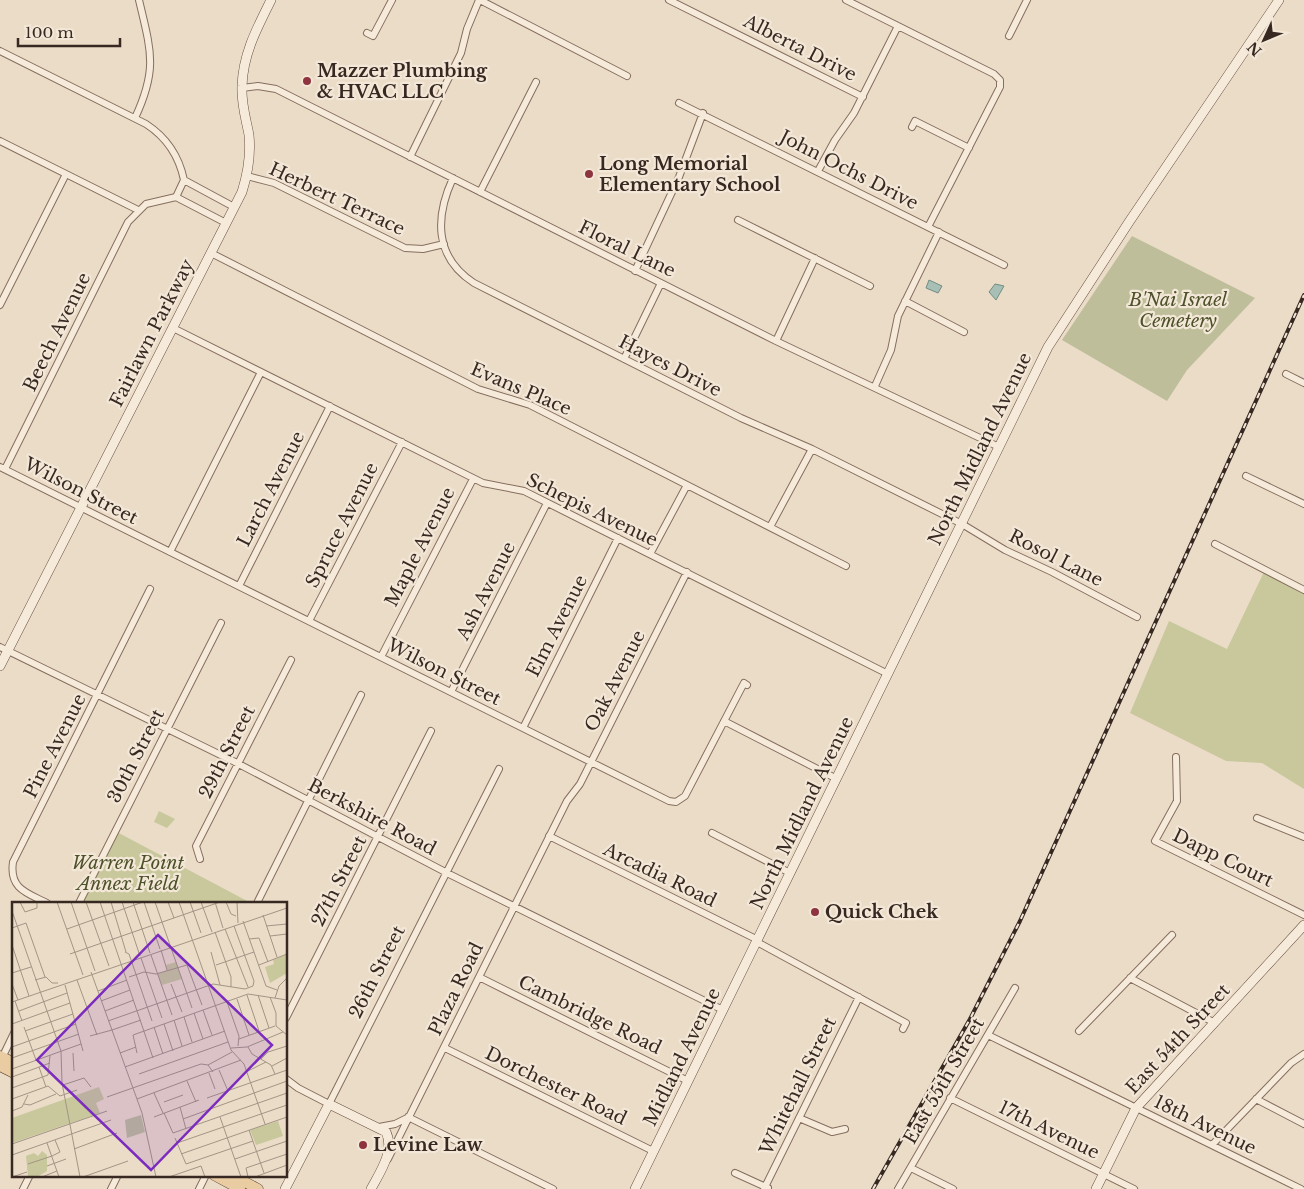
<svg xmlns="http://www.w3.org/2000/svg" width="1304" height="1189" font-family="'Libre Baskerville',serif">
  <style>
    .green { fill: #c8c89c }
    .cemetery { fill: #bebe9b }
    .water { fill: #a8bfb6; stroke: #708d82 }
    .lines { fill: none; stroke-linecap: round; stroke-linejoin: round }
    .street-casing { stroke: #856e5e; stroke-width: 8 }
    .secondary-casing { stroke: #675041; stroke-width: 10 }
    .primary-casing { stroke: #533e32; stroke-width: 11 }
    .street { stroke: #f6eada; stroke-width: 6 }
    .secondary { stroke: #f6eada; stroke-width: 9 }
    .primary { stroke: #eacca3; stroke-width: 10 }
    .rail-casing { stroke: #372921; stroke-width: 4 }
    .rail { stroke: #f3e7d7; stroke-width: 2; stroke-dasharray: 5.5; stroke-linecap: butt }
    .poi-dot { fill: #8e343f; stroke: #f3e7d7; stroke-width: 2 }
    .labels { text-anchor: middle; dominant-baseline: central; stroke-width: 4.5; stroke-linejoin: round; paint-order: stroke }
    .street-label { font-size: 18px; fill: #372921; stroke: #f3e7d7 }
    .poi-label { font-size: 18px; font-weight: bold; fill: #372921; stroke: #f3e7d7; text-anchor: start }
    .park-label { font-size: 18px; font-style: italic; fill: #4c5129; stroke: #f3e7d7 }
    .inset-road { fill: none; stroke: #a39485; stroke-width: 1 }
    .view { fill: #7b2cbf; fill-opacity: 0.15; stroke: #7b2cbf; stroke-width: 2.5 }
    .inset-edge { fill: none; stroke: #372921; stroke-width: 2.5 }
  </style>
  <rect width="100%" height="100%" fill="#ebdcc8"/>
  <path class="green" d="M1264,572L1304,592V789L1262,763L1226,761L1130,713L1169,621L1227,649Z
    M159,811L175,819L167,828L154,822Z
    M115,831L251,903H79Z"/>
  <path class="cemetery" d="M1132,236L1255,298L1187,370L1167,401L1062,340Z"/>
  <path class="water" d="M929,280L942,286L938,293L926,288Z
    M995,284L1004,286L996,300L989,292Z"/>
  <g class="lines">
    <g class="street-casing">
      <path id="street" d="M480,0L627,76
        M669,0L863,97
        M846,0L994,74L1000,80V87L928,227
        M367,33L373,36L392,0
        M1009,36L1027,0
        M0,51L146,124C166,137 179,156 184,180L234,207
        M242,88L258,86L276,89L776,341L999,447
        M679,103L1004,265
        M135,118C158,69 151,51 139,0
        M912,127L915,121L969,148
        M0,141L138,210
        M410,157L461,53L467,29L479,0
        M818,171L835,140L854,113L898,26
        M247,176L274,183L405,248L423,249L444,244
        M453,178C435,217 434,257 474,283L741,418L812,449L962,524L1005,550L1052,572L1137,617
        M480,192L536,82
        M176,197L226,223
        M738,220L870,286
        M211,253L478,389L530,405L846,566
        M635,271L679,177L703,113
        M905,301L964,332
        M0,305L66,174
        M173,328L483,483L524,491L888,674
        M776,341L815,258
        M624,359L661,283
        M1286,374L1304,383
        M875,386L891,350L898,316L939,232
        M0,467L669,801L676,802L685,796L744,683L747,685
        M5,469L128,222L146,204L176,197L184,180
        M1246,476L1304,504
        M770,527L812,449
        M1215,544L1304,590
        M170,552L261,372
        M650,554L687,485
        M239,586L330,406
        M309,621L402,442
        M0,647L233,761L451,875L723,1010
        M381,657L473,479
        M451,692L547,503
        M724,721L837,779
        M523,728L618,538
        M1176,757L1177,801L1155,841L1304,915
        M1257,818L1304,837
        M712,833L790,873
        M549,836L758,940
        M200,859L196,846L291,660
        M47,903C27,893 9,889 13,862L150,589
        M79,903L221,623
        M257,903L361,695
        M757,942L906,1023L903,1029
        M479,977L688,1081
        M1130,978L1215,1023
        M286,1018L431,731
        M1079,1031L1172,935
        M988,1035L1301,1189
        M445,1048L653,1151
        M1,1060L14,1033
        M286,1079L298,1088L329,1104L499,769
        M950,1098L1134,1189
        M1256,1099L1304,1124
        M408,1117L553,1189
        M799,1118L832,1132L845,1129
        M379,1127L395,1124L407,1118
        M1212,1145L1291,1063L1304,1054
        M388,1159L567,801L580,784L687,572
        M911,1168L953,1189
        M735,1173L768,1188
        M23,1189L30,1175
        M111,1189L118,1175
        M199,1189L206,1175
        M764,1189L859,997
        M898,1189L1015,988"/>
    </g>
    <g class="secondary-casing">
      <path id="secondary" d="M0,666L242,192C248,173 251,155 249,135C246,119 241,103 242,86C243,54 257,28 271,0
        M285,1189L329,1104L386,1132C395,1151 380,1172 371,1189
        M635,1189L1048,347L1129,222L1279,0
        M1096,1189L1136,1108L1304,925"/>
    </g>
    <g class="primary-casing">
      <path id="primary" d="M0,1056L14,1063
        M0,1066L14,1073
        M214,1175L240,1189
        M232,1175L258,1189"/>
    </g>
    <use href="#street" class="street"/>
    <use href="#secondary" class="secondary"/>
    <use href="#primary" class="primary"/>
    <g class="rail-casing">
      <path id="rail" d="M873,1189L970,1019L1020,921L1304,295"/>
    </g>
    <use href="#rail" class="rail"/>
  </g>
  <g class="poi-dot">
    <circle cx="307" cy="81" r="5"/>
    <circle cx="589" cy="174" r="5"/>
    <circle cx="815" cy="912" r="5"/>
    <circle cx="363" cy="1145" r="5"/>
  </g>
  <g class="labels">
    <g class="street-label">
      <text transform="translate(800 48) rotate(27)">Alberta Drive</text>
      <text transform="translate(849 170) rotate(27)">John Ochs Drive</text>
      <text transform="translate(337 199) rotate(25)">Herbert Terrace</text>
      <text transform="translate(627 249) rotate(26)">Floral Lane</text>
      <text transform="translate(57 332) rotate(-64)">Beech Avenue</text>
      <text transform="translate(152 333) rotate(-63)">Fairlawn Parkway</text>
      <text transform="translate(670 366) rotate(27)">Hayes Drive</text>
      <text transform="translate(521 389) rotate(23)">Evans Place</text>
      <text transform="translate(980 449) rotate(-64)">North Midland Avenue</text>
      <text transform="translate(271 489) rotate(-63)">Larch Avenue</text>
      <text transform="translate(81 491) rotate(27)">Wilson Street</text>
      <text transform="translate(592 510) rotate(26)">Schepis Avenue</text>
      <text transform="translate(342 525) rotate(-63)">Spruce Avenue</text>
      <text transform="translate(420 547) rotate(-63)">Maple Avenue</text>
      <text transform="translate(1056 558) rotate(27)">Rosol Lane</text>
      <text transform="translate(486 591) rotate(-63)">Ash Avenue</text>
      <text transform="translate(557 626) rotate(-63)">Elm Avenue</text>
      <text transform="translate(444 672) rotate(27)">Wilson Street</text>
      <text transform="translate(615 681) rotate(-63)">Oak Avenue</text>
      <text transform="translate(55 746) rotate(-63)">Pine Avenue</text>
      <text transform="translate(227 752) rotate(-63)">29th Street</text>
      <text transform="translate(136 756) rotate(-63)">30th Street</text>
      <text transform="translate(802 813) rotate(-64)">North Midland Avenue</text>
      <text transform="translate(372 817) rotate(28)">Berkshire Road</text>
      <text transform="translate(1223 858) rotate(26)">Dapp Court</text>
      <text transform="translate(660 875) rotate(26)">Arcadia Road</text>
      <text transform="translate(339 881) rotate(-63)">27th Street</text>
      <text transform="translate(377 972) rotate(-63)">26th Street</text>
      <text transform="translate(456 989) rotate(-64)">Plaza Road</text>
      <text transform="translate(590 1015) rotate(26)">Cambridge Road</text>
      <text transform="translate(1178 1039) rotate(-47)">East 54th Street</text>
      <text transform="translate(682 1057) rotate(-64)">Midland Avenue</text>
      <text transform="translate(944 1081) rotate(-60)">East 55th Street</text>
      <text transform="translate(556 1086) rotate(26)">Dorchester Road</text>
      <text transform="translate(798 1086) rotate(-64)">Whitehall Street</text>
      <text transform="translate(1205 1125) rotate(26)">18th Avenue</text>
      <text transform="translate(1049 1130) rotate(26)">17th Avenue</text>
    </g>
    <g class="poi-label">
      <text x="317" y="71">Mazzer Plumbing<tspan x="317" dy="21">&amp; HVAC LLC</tspan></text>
      <text x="599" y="164">Long Memorial<tspan x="599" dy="21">Elementary School</tspan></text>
      <text x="825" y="912">Quick Chek</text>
      <text x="373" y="1145">Levine Law</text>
    </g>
    <g class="park-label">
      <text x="1178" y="300">B'Nai Israel<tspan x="1178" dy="21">Cemetery</tspan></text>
      <text x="128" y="863">Warren Point<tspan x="128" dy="21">Annex Field</tspan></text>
    </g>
  </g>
  <g transform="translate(12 902)">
    <rect width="275" height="275" fill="#ebdcc8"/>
    <path d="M275,52V71L258,81L253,65L262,62L261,58ZM164,60L170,77L150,83L145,72L155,68L154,63ZM87,185L92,197L84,201L88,211L0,241V216ZM266,219L271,234L244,243L238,228ZM30,249L35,253V269L25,275H16L14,254L22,251L26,254Z" fill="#c8c89c"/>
    <path d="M129,213L133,230L115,236L113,218Z" fill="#bebe9b"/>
    <path class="inset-road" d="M8,0L13,10L25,6V0M45,0L71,73M59,0L83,69M74,0L97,64M88,0L141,156M99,0L114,50M110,0L128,54M121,0L138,51M132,0L148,47M143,0L180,106M156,0L162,16M167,0L219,148L232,162L253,222M178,0L189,31M189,0L200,30M203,0L211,26M214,0L219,12L224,14M225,0L226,21M0,9L49,149L50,181L68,275M251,13L265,55M231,19L254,84L265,88M254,24L275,22M0,26L14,21L33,75M55,27L131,0M213,27L236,85M203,30L219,75V85M258,34L275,32M237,37L247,36L256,60M0,43L17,94M149,48L155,68M113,50L117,52L140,119M199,50L208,83M58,52L208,0M139,53L160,113M129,56L150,116M204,63L242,50M247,63L275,52M79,70L130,211L144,275M0,71L19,65M117,75L132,70L144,72L175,63L190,103M23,78L34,75L40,81H46M65,78L85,133M0,82L6,98M159,82L170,110M53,83L71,149M86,89L115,78M235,93L247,129M246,93L257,126M258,95L264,111V124L275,133M263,96L267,84L275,76M225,97L237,133M3,99L10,119M89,99L118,88M0,100L275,6M215,100L227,134L226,144M191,108L200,133M7,109L55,91M93,109L122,98M182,111L191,137M172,115L180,140M162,118L170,144M96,119L201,82L233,87L241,84L242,79L222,24M0,122L58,101M152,122L161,149M12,125L24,158M142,125L151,152M100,128L129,118M13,129L61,112M78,134L100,128M227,137L263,124M0,145L64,122M236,145L240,152L259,163L263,172M219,146L235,145L271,130M61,151L62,169M108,151L124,145M125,151L121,133L236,92L275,98M0,156L67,132M249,157L256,150L275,144M196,163L220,150M260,164L275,156M27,165L34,185M113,165L213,129M0,167L69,142M207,168L216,189M236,169L254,160M197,171L203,187M127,172L216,140M0,175L38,161M175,179L184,200M51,183L72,176L79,185M0,186L36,173L38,153M142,191L151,211M95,195L189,162L196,163L201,170M195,196L275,168M0,197L36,184L48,194L65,188M125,197L229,158M152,200L171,193M12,202L18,203L44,192M168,205L174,227M0,209L10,205L16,193M152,211L161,231L275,191M142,215L187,198M208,215L229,275M171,217L275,179M237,228L252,271M163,236L174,262L241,239M35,241L47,275M165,241L275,203M0,242L95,209M62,247L105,231M169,252L275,215M0,253L99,218M40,254L48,250L43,238M223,257L275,239M16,262L40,254M35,264L54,257M0,275L15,270M30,275L45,269M71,275L116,259M157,275L189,264L193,275M236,275L234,266L275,252M243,275L275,263"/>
    <path class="view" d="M146,33L260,143L139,268L25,158Z"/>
    <rect width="275" height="275" class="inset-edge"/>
  </g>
  <g transform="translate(1264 40) rotate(226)" stroke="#f3e7d7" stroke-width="4" paint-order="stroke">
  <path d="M0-4L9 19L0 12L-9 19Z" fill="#372921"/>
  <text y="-8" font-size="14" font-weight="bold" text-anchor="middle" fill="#372921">N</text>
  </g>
  <path d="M18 38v8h102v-8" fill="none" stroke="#372921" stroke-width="2.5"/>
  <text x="25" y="38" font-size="15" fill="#372921" stroke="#f3e7d7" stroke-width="4" paint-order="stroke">100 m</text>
</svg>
